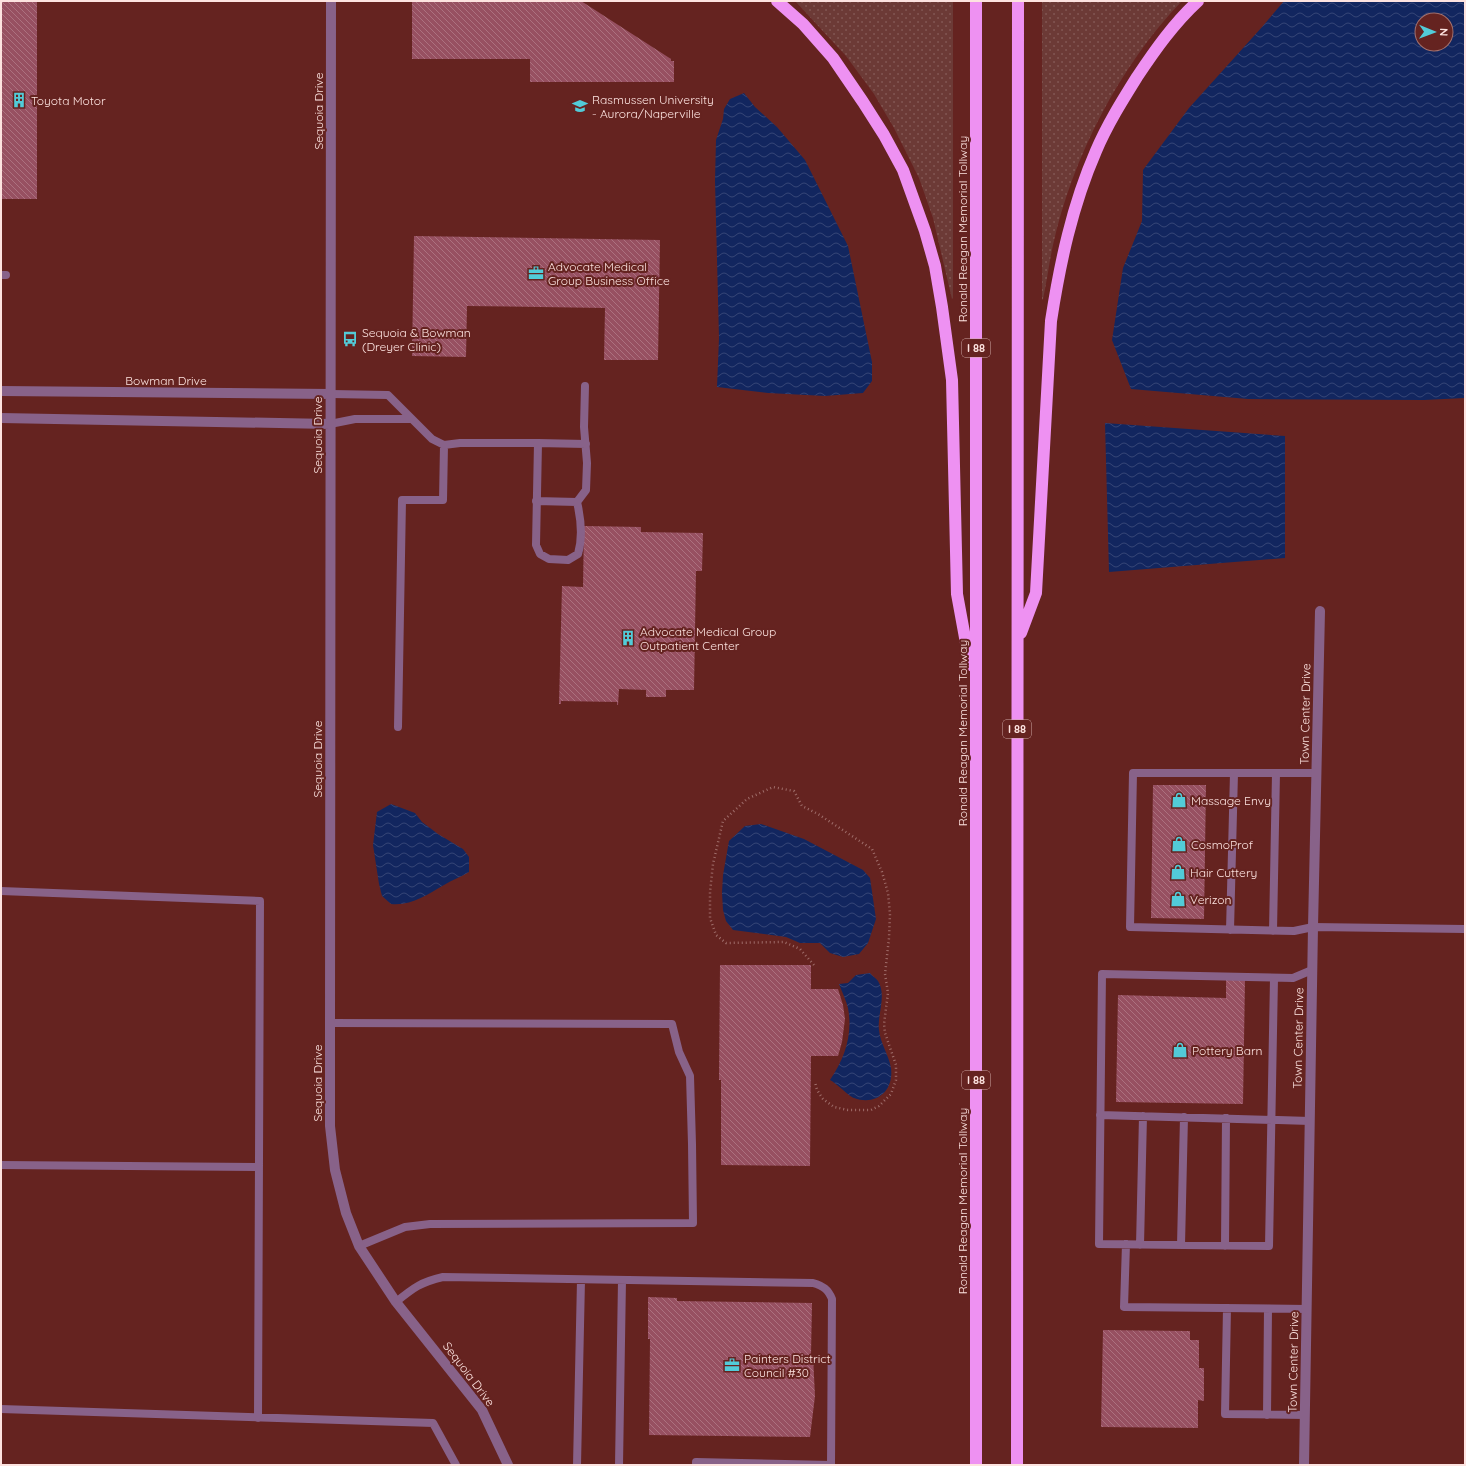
<svg xmlns="http://www.w3.org/2000/svg" width="1466" height="1466" font-family="Quicksand,sans-serif">
  <style>
    .grass { fill: url(#grass-dots) }
    .water { fill: url(#water-waves); fill-rule: evenodd }
    .building { fill: url(#building-back-hatch) }
    .lines { fill: none; stroke-linecap: round; stroke-linejoin: round }
    .path { stroke: #9f6d6a; stroke-width: 2.5; stroke-dasharray: 1 3; stroke-linecap: butt }
    .service { stroke: #886289; stroke-width: 8 }
    .minor { stroke: #886289; stroke-width: 10 }
    .motorway { stroke: #ee91f2; stroke-width: 12 }
    .labels { text-anchor: middle; dominant-baseline: central; stroke-width: 4; stroke-linejoin: round; paint-order: stroke }
    .shield { fill: #652320; stroke: #cfa9a6; stroke-width: 1 }
    .shield-label { font-size: 11px; font-weight: bold; fill: #fde3e0 }
    .poi-label { font-size: 12px; fill: #fde3e0; stroke: #652320; text-anchor: start }
    .street-label { font-size: 12px; fill: #fde3e0; stroke: #652320 }
  </style>
  <defs>
    <pattern id="grass-dots" width="8" height="8" patternUnits="userSpaceOnUse"><rect width="8" height="8" fill="#6c3a36"/><path d="M2 2h.1M6 6h.1" fill="none" stroke="#825653" stroke-width="1.8" stroke-linecap="round"/></pattern>
    <pattern id="water-waves" width="16" height="10" patternUnits="userSpaceOnUse"><rect width="16" height="10" fill="#12265f"/><path d="M0 5q4-4 8 0t8 0" fill="none" stroke="#354576"/></pattern>
    <pattern id="building-back-hatch" width="6" height="6" patternUnits="userSpaceOnUse"><rect width="6" height="6" fill="#975061"/><path d="M-1 5l2 2M0 0l6 6M5-1l2 2" fill="none" stroke="#ac717f"/></pattern>
  </defs>
  <rect width="100%" height="100%" fill="#652320"/>
  <path class="grass" d="M795,1H953V298L952,299L933,218L919,178L894,128L874,94L846,56Z
    M1042,1H1182C1120,65 1072,158 1053,245C1049,263 1047,281 1043,299L1042,300Z"/>
  <path class="water" d="M1284,1H1465V398L1424,400L1248,399L1131,389L1112,340L1123,268L1142,221L1143,170L1189,108L1262,27ZM1422,20H1446V44H1422Z
    M744,93L755,107L777,127L805,160L848,246L872,362V381L863,393L825,396L768,393L717,387L719,338L715,181L716,140L723,119L724,109L730,99Z
    M1105,423L1285,436V558L1109,572Z
    M391,804L415,813L422,822L438,834L463,849L469,857V872C461,877 452,880 444,885C426,895 412,906 391,904L382,896L379,884L373,845L377,812Z
    M761,824L804,839L863,870L870,878L876,919L868,943L859,954L843,957L830,953L820,943H800L786,937L733,930L726,921L723,910L722,893L723,875L729,841L745,826Z
    M870,973C872,976 876,978 878,981C887,995 877,1015 879,1030C880,1043 889,1055 891,1068C894,1091 876,1106 854,1098C850,1097 836,1083 830,1080C845,1058 853,1034 848,1008C846,1000 842,992 839,984L848,983L856,975Z"/>
  <path class="building" d="M1,1H37V199H1Z
    M412,1H581L671,59V61H674V82H530V59H412Z
    M414,236L660,240L658,360H604L605,308L467,306L466,357L412,356Z
    M584,526L641,527V532L703,533L702,571H696L694,690H666V697H646V690L619,689L618,705H617V702L561,701V704H559L562,586L583,587Z
    M1153,785H1206L1204,919L1151,918Z
    M720,965H811V989H838L843,1005L845,1019L842,1042L838,1056H811L810,1166L721,1165V1080H719Z
    M1245,979L1243,1104L1116,1102L1118,995L1226,998V980Z
    M648,1297L677,1298V1301L812,1303L811,1355L813,1356L815,1396L810,1437L649,1435L650,1339H648Z
    M1103,1330L1190,1331V1340H1199V1368H1204V1401L1198,1400V1428L1101,1427Z"/>
  <g class="lines">
    <path class="path" d="M814,965L800,949L784,942L726,943L716,935L710,918V892L713,864L723,821L747,799L773,787L794,791L802,806L818,814L872,849L882,872L888,893L890,914L889,938L885,974L888,993L884,1024L885,1033L896,1065V1080L891,1094L879,1106L871,1110H848L834,1107L823,1099L817,1090L815,1082"/>
    <path class="service" d="M1,275H6
      M331,394L388,395L432,439L444,445L443,500H402L398,727
      M330,424L355,419H411
      M538,443L586,444
      M444,445L460,443H538L536,545L540,554L549,559L568,560L578,554C583,537 581,519 577,502L586,490L587,463L584,427L585,386
      M536,501L577,502
      M1316,773H1133L1130,927L1294,931L1313,927L1465,929
      M1,891L260,901L258,1418
      M1230,930L1234,773
      M1273,931L1276,773
      M1274,978L1269,1246L1099,1244L1102,974L1293,978L1312,970
      M330,1023L672,1024L679,1052L690,1076L692,1144L693,1223L430,1224L405,1227L359,1246
      M1100,1115L1310,1121
      M1,1165L259,1167
      M1126,1244L1124,1307L1307,1309
      M1140,1245L1143,1116
      M1181,1245L1184,1117
      M1225,1246L1226,1118
      M396,1302C413,1288 421,1282 443,1277L813,1283C823,1286 828,1289 832,1299L831,1465
      M1227,1308L1225,1414L1305,1415
      M1,1409L433,1423L456,1465
      M1267,1415L1268,1309
      M577,1465L581,1280
      M619,1465L622,1280
      M696,1465V1462L831,1465"/>
    <path class="minor" d="M331,1L330,1023V1126L335,1170L346,1213L359,1246L396,1302L482,1410L508,1465
      M1,391L331,394
      M1,418L330,424
      M1304,1465L1313,927L1320,611"/>
    <path class="motorway" d="M777,1L803,24L833,58L863,102L884,135L903,170L925,231L935,266L942,307L952,380L957,594L970,665
      M1021,633L1036,593L1051,321C1060,263 1072,206 1096,151C1107,125 1122,101 1137,77C1155,50 1174,23 1198,1
      M976,1465V1
      M1017,1465L1018,1"/>
  </g>
  <defs>
    <g id="building-bare" transform="scale(1.2)"><path d="M-4-6H4V6H1V3H-1V6H-4ZM-2.5-4.3h1.7v1.8h-1.7ZM.8-4.3h1.7v1.8H.8ZM-2.5-1h1.7V.8h-1.7ZM.8-1h1.7V.8H.8Z" fill="#52cbd8" stroke="#652320" stroke-width="2.5" paint-order="stroke"/></g>
    <g id="university-bare" transform="scale(1.2)"><path d="M0-5L7-2L0 1L-7-2ZM-4 1L0 2.5L4 1V4Q0 6-4 4Z" fill="#52cbd8" stroke="#652320" stroke-width="2.5" paint-order="stroke"/></g>
    <g id="office-bare" transform="scale(1.2)"><path d="M-6-3h4V-5.5h4V-3h4V5H-6ZM-1-4.5V-3h2v-1.5ZM-6 0V1H6V0Z" fill="#52cbd8" stroke="#652320" stroke-width="2.5" paint-order="stroke"/></g>
    <g id="bus-bare" transform="scale(1.2)"><path d="M-5-6H5V4H4V6H2V4H-2V6H-4V4H-5ZM-3.5-4V0h7V-4ZM-3.5 1.2v1.5H-2V1.2ZM2 1.2v1.5H3.5V1.2Z" fill="#52cbd8" stroke="#652320" stroke-width="2.5" paint-order="stroke"/></g>
    <g id="shop-bare" transform="scale(1.2)"><path d="M-5-2.5h2.3a2.7 3.5 0 0 1 5.4 0H5L5.5 6h-11ZM-1.5-2.5h3a1.5 2.3 0 0 0-3 0Z" fill="#52cbd8" stroke="#652320" stroke-width="2.5" paint-order="stroke"/></g>
  </defs>
  <g fill-rule="evenodd">
    <use href="#building-bare" x="19" y="100"/>
    <use href="#university-bare" x="580" y="106"/>
    <use href="#office-bare" x="536" y="273"/>
    <use href="#bus-bare" x="350" y="339"/>
    <use href="#building-bare" x="628" y="638"/>
    <use href="#shop-bare" x="1179" y="800"/>
    <use href="#shop-bare" x="1179" y="844"/>
    <use href="#shop-bare" x="1178" y="872"/>
    <use href="#shop-bare" x="1178" y="899"/>
    <use href="#shop-bare" x="1180" y="1050"/>
    <use href="#office-bare" x="732" y="1365"/>
  </g>
  <g class="labels">
    <g class="shield">
      <rect x="962" y="339" width="28" height="18" rx="3"/>
      <rect x="1003" y="720" width="28" height="18" rx="3"/>
      <rect x="962" y="1071" width="28" height="18" rx="3"/>
    </g>
    <g class="shield-label">
      <text x="976" y="348">I 88</text>
      <text x="1017" y="729">I 88</text>
      <text x="976" y="1080">I 88</text>
    </g>
    <g class="poi-label">
      <text x="592" y="99">Rasmussen University<tspan x="592" dy="14">- Aurora/Naperville</tspan></text>
      <text x="31" y="100">Toyota Motor</text>
      <text x="548" y="266">Advocate Medical<tspan x="548" dy="14">Group Business Office</tspan></text>
      <text x="362" y="332">Sequoia &amp; Bowman<tspan x="362" dy="14">(Dreyer Clinic)</tspan></text>
      <text x="640" y="631">Advocate Medical Group<tspan x="640" dy="14">Outpatient Center</tspan></text>
      <text x="1191" y="800">Massage Envy</text>
      <text x="1191" y="844">CosmoProf</text>
      <text x="1190" y="872">Hair Cuttery</text>
      <text x="1190" y="899">Verizon</text>
      <text x="1192" y="1050">Pottery Barn</text>
      <text x="744" y="1358">Painters District<tspan x="744" dy="14">Council #30</tspan></text>
    </g>
    <g class="street-label">
      <text transform="translate(318 111) rotate(-90)">Sequoia Drive</text>
      <text transform="translate(962 229) rotate(-90)">Ronald Reagan Memorial Tollway</text>
      <text x="166" y="380">Bowman Drive</text>
      <text transform="translate(317 435) rotate(-90)">Sequoia Drive</text>
      <text transform="translate(1305 714) rotate(-89)">Town Center Drive</text>
      <text transform="translate(962 733) rotate(-90)">Ronald Reagan Memorial Tollway</text>
      <text transform="translate(317 759) rotate(-90)">Sequoia Drive</text>
      <text transform="translate(1298 1038) rotate(-89)">Town Center Drive</text>
      <text transform="translate(317 1083) rotate(-90)">Sequoia Drive</text>
      <text transform="translate(962 1201) rotate(-90)">Ronald Reagan Memorial Tollway</text>
      <text transform="translate(1293 1362) rotate(-89)">Town Center Drive</text>
      <text transform="translate(469 1374) rotate(53)">Sequoia Drive</text>
    </g>
  </g>
  <rect width="1466" height="1466" fill="none" stroke="#fde3e0" stroke-width="4"/>
  <g transform="translate(1434 32) rotate(91)"><circle r="19" fill="#652320" stroke="#a2706d"/>
  <path d="M0-3L7 15L0 10L-7 15Z" fill="#52cbd8"/>
  <text y="-6" font-size="11" font-weight="bold" text-anchor="middle" fill="#fde3e0">N</text>
  </g>
</svg>
